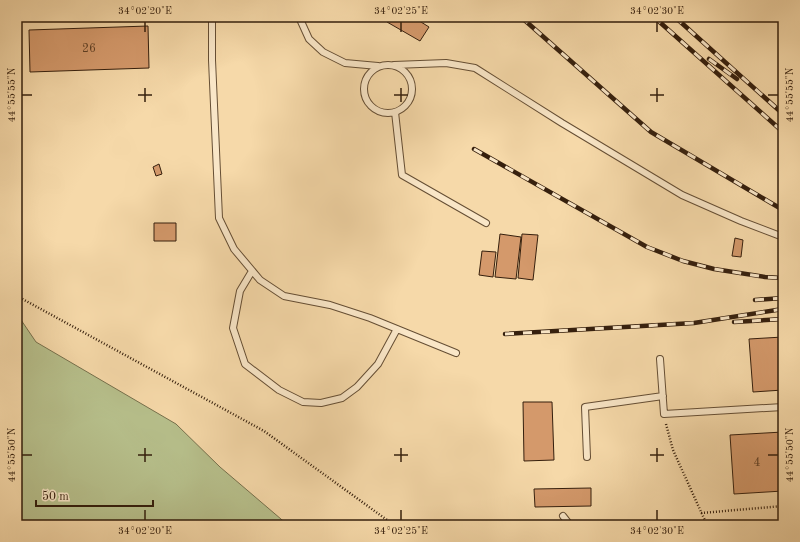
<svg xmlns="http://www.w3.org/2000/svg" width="800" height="542" font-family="'Old Standard TT',serif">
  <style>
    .green { fill: #b7c08c; stroke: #76704c }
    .building { fill: #d4996b; stroke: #351f0d }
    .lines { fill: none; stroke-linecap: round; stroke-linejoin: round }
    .service-casing { stroke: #654e34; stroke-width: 8 }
    .path { stroke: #351f0d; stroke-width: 2.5; stroke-dasharray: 1 2; stroke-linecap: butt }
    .service { stroke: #f9e6c7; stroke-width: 6 }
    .rail-casing { stroke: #351f0d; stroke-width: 4.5 }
    .rail { stroke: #f9e6c7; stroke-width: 3; stroke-dasharray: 9; stroke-linecap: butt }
    .ticks { fill: none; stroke: #351f0d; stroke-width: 1.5 }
    .labels { text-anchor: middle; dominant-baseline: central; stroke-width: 3; stroke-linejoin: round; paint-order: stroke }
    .number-label { font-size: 12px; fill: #5d3e24 }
    .neatline { fill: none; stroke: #351f0d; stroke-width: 1.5 }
    .ticks-label { font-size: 10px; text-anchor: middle; fill: #351f0d }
  </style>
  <rect width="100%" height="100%" fill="#f6d9a9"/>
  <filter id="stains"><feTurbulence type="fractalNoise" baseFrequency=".005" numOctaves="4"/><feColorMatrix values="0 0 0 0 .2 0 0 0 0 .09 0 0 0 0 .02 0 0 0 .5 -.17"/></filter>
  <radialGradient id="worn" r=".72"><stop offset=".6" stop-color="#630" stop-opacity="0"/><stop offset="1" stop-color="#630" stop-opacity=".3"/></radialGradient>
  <path class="green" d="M17,314L36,342L176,424L220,467L288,525H17Z"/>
  <path class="building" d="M390,17H413L429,27L420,41L387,22Z
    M148,26L149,68L30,72L29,30Z
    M159,164L162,174L156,176L153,167Z
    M154,223H176V241H154Z
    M500,234L521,237L516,279L495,277Z
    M522,234L538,235L533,280L518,278Z
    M735,238L743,240L741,257L732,256Z
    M482,251L496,252L493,277L479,275Z
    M783,337V390L753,392L749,339Z
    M523,402H552L554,460L524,461Z
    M783,432V491L734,494L730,435Z
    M591,488V506L535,507L534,489Z"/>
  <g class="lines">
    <g class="service-casing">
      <path id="service" d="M212,17V60L219,218L234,249L260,280L284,296L330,305L370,318L456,353
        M299,17L309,39L323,52L345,63L378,66
        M364 89a24 24 0 1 1 48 0a24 24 0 1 1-48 0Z
        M394,65L446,63L475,68L562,123L682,195L741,221L783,237
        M395,112L402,175L486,223
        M252,271L240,291L233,328L245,364L279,390L303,402L321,403L342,398L357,387L378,364L397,329
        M660,359L664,414L783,407
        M587,457L585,407L663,396
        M563,516L570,525"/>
    </g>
    <path class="path" d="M17,296L264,431L394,525
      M666,424L673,450L707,525
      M701,513L783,506"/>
    <use href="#service" class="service"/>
    <g class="rail-casing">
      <path id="rail" d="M521,17L651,132L783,210
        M654,17L783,132
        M675,17L783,114
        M709,59L737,79
        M474,149L647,247L683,261L714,269L765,277L783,278
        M755,300L783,298
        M734,322L783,319
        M505,334L694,323L783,309"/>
    </g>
    <use href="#rail" class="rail"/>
  </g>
  <path class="ticks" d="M145,22V32M401,22V32M657,22V32M145,88V102M401,88V102M657,88V102M22,95H32M138,95H152M394,95H408M650,95H664M768,95H778M145,448V462M401,448V462M657,448V462M22,455H32M138,455H152M394,455H408M650,455H664M768,455H778M145,510V520M401,510V520M657,510V520"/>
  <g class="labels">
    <g class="number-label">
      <text x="89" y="49">26</text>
      <text x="757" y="463">4</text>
    </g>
  </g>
  <rect width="800" height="542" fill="none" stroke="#f6d9a9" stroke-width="44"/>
  <path d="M36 500v6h117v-6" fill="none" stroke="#351f0d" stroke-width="2"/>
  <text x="42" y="500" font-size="12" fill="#351f0d" stroke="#f9e6c7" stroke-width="3" paint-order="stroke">50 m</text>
  <rect x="22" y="22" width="756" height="498" class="neatline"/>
  <g class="ticks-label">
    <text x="145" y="14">34°02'20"E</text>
    <text x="401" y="14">34°02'25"E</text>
    <text x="657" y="14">34°02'30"E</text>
    <text transform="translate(11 95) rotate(-90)" y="4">44°55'55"N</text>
    <text transform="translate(789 95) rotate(-90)" y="4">44°55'55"N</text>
    <text transform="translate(11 455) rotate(-90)" y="4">44°55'50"N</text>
    <text transform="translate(789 455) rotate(-90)" y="4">44°55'50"N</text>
    <text x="145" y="534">34°02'20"E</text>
    <text x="401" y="534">34°02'25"E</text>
    <text x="657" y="534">34°02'30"E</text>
  </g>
  <rect width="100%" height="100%" filter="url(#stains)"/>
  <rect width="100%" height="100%" fill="url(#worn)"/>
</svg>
